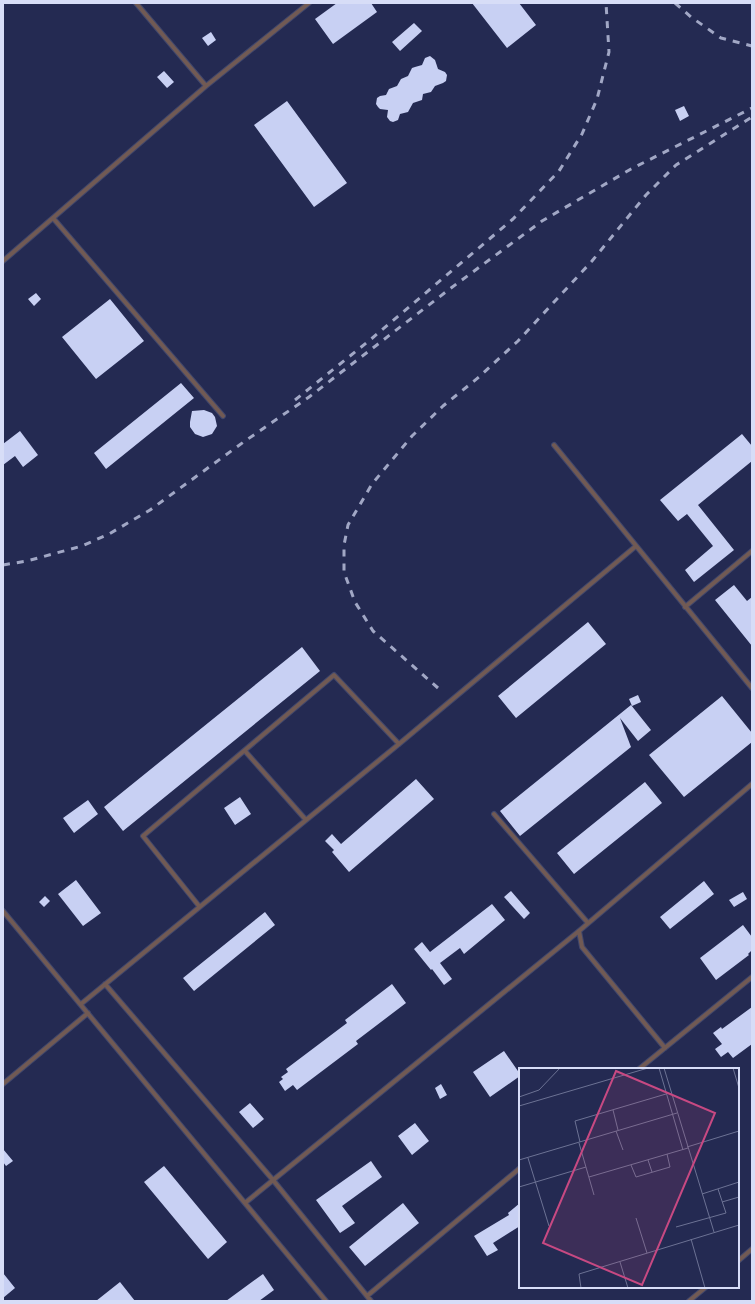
<svg xmlns="http://www.w3.org/2000/svg" width="755" height="1304" font-family="'Work Sans',sans-serif">
  <style>
    .building { fill: #c8d0f3 }
    .lines { fill: none; stroke-linecap: round; stroke-linejoin: round }
    .service-casing { stroke: #41476c; stroke-width: 6 }
    .service { stroke: #715a54; stroke-width: 4 }
    .rail { stroke: #a1a7c5; stroke-width: 3; stroke-dasharray: 7 7; stroke-linecap: butt }
    .inset-road { fill: none; stroke: #6c7294; stroke-width: 1 }
    .view { fill: #c74982; fill-opacity: 0.15; stroke: #c74982; stroke-width: 2 }
    .inset-edge { fill: none; stroke: #d7ddf7; stroke-width: 2 }
  </style>
  <rect width="100%" height="100%" fill="#242a52"/>
  <path class="building" d="M337,3H371L377,12L333,44L315,19Z
    M472,3H519L536,25L507,48Z
    M414,23L422,31L400,51L392,42Z
    M211,32L216,40L208,46L202,38Z
    M430,56L435,60L438,69L445,72L447,75L446,81L443,83L435,86L431,92L423,94L422,100L413,103L408,112L400,114L398,120L393,122L390,121L387,117L388,110L380,109L378,107L376,104L377,98L380,96L386,95L389,89L397,86L401,79L408,76L412,68L415,67L422,65L425,58Z
    M164,71L174,82L167,88L157,77Z
    M287,101L347,183L314,207L254,125Z
    M684,106L689,116L680,121L675,110Z
    M36,293L41,299L34,306L28,299Z
    M110,299L144,341L96,379L62,337Z
    M181,383L194,398L106,469L94,453Z
    M204,410L212,413L215,417L217,426L212,434L203,437L195,434L190,427V422L192,411Z
    M20,431L38,455L23,467L15,456L3,465V444Z
    M742,434L752,446V461L698,505L734,550L694,582L685,570L713,546L687,514L678,521L660,500Z
    M734,585L747,601L752,597V646L715,600Z
    M588,622L606,644L516,718L498,696Z
    M302,647L320,671L123,831L104,807Z
    M638,695L641,702L632,706L629,699Z
    M722,696L752,733V742L684,797L649,755Z
    M631,705L651,730L638,741L620,718L631,747L520,836L500,811Z
    M416,779L434,799L349,872L332,852L334,850L325,841L332,834L341,844Z
    M645,782L662,803L574,874L557,853Z
    M240,797L251,814L235,825L224,808Z
    M88,800L98,814L74,833L63,818Z
    M76,880L101,913L83,926L58,894Z
    M704,881L714,894L670,929L660,917Z
    M511,891L530,913L524,919L504,897Z
    M743,892L747,899L734,907L729,900Z
    M45,896L50,901L44,907L39,902Z
    M492,904L505,920L464,954L460,948L440,963L452,979L444,985L432,969L431,970L414,949L422,942L430,952Z
    M265,912L275,925L194,991L183,978Z
    M743,925L752,937V950L748,954L749,955L716,980L700,958Z
    M392,984L406,1003L356,1041L358,1044L297,1090L293,1085L285,1091L279,1082L283,1079L281,1077L288,1072L286,1069L347,1023L345,1020Z
    M752,1007V1044L733,1058L728,1052L721,1057L715,1049L722,1044L713,1033L721,1027L722,1029Z
    M504,1051L520,1074V1076L490,1097L473,1072Z
    M441,1084L447,1095L440,1099L435,1088Z
    M250,1103L264,1119L253,1128L239,1112Z
    M415,1123L429,1141L412,1155L398,1136Z
    M3,1149L13,1161L6,1166L3,1162Z
    M371,1161L382,1177L342,1206L355,1223L340,1233L316,1200Z
    M164,1166L227,1242L208,1259L144,1182Z
    M403,1203L419,1223L365,1266L349,1247Z
    M520,1203V1226L493,1243L498,1250L487,1256L474,1236L509,1215L508,1213Z
    M3,1273L15,1288L3,1298Z
    M263,1274L274,1290L259,1301H226Z
    M120,1282L135,1301H96Z"/>
  <g class="lines">
    <g class="service-casing">
      <path id="service" d="M136,3L206,86
        M53,218L223,416
        M3,261L206,86L309,3
        M554,445L752,688
        M685,607L752,551
        M245,751L306,820
        M494,814L588,923
        M199,906L143,836L334,675L399,744
        M3,911L326,1301
        M579,931L582,947L665,1048
        M105,984L273,1180L371,1301
        M81,1004L399,744L636,546
        M639,1069L752,977
        M3,1084L88,1013
        M245,1203L579,931L752,784
        M738,1261L752,1249
        M367,1296L520,1168
        M689,1301L706,1287"/>
    </g>
    <use href="#service" class="service"/>
    <path class="rail" d="M675,3L691,17L721,38L752,46
      M295,400L370,340L513,219L559,171L582,134L597,99L609,52L606,3
      M3,565L27,561L82,546L109,534L150,510L245,441L309,397L451,288L542,221L631,169L752,108
      M438,688L373,631L355,602L344,572V545L348,525L372,484L412,436L443,406L479,377L518,341L592,261L646,195L676,165L752,117"/>
  </g>
  <g transform="translate(519 1068)">
    <rect width="220" height="220" fill="#242a52"/>
    <path class="inset-road" d="M140,0L164,82M145,0L195,164M214,0L220,20M0,29L20,22L41,0M0,38L129,0M94,42L99,62M97,63L104,82M61,74L56,53L147,26M60,75L75,127M168,79L220,63M9,90L30,158M0,92L158,45M129,92L133,104M112,97L117,109L151,99L148,86M70,109L169,80M0,119L67,99M183,126L220,114M203,134L220,129M117,150L128,185M157,159L207,145L199,121M172,171L186,220M101,194L109,220M62,220L60,206L220,157"/>
    <path class="view" d="M97,3L196,45L123,217L24,175Z"/>
    <rect width="220" height="220" class="inset-edge"/>
  </g>
  <rect width="755" height="1304" fill="none" stroke="#d7ddf7" stroke-width="8"/>
</svg>
